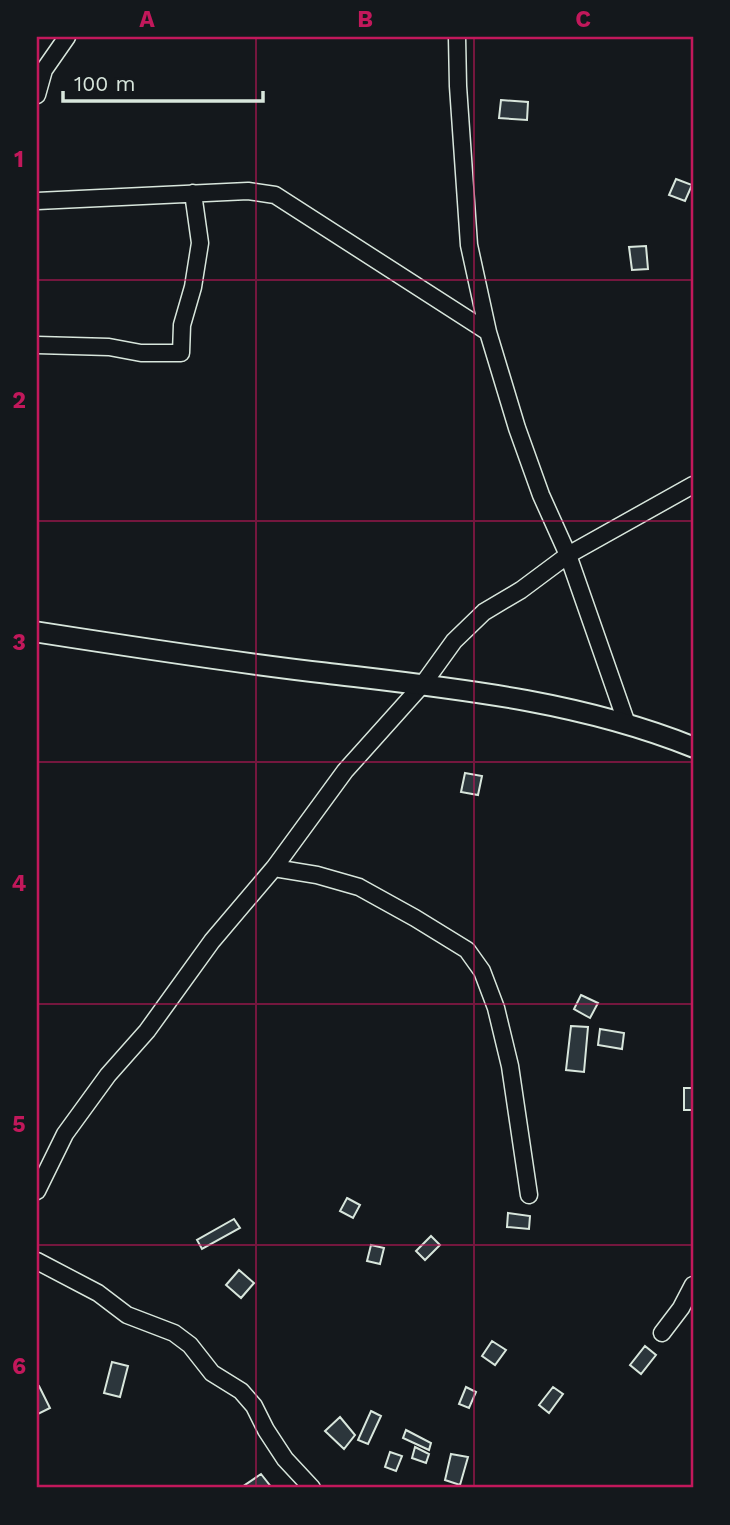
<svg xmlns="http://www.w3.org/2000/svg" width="730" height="1525" font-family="'Work Sans',sans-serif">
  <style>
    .building { fill: #2c363c; stroke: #d8e6dc; stroke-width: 2 }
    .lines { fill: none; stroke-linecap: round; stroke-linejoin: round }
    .minor-casing { stroke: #d8e6dc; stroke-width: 19 }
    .major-casing { stroke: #d8e6dc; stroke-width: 23 }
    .minor { stroke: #14181c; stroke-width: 16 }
    .major { stroke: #14181c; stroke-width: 19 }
    .grid { fill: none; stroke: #c2185b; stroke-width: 2; stroke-opacity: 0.55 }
    .neatline { fill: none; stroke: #c2185b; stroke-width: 2.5 }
    .grid-label { font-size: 23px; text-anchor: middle; font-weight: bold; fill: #c2185b }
  </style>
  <rect width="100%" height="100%" fill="#14181c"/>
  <path class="building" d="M501,100L528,102L527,120L499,118Z
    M676,179L692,185L685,201L669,195Z
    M646,246L648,269L632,270L629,247Z
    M465,773L482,776L478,795L461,792Z
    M581,995L598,1003L590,1018L574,1009Z
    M571,1026L588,1027L584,1072L566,1070Z
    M600,1029L624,1033L622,1049L598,1045Z
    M684,1088H693V1110H684Z
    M347,1198L360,1205L353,1218L340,1211Z
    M508,1213L530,1216L529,1229L507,1227Z
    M234,1219L240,1228L202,1249L197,1240Z
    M431,1236L440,1245L425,1260L416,1251Z
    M371,1245L384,1248L380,1264L367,1261Z
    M239,1270L254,1283L241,1298L226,1285Z
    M492,1341L506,1350L495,1365L482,1356Z
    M645,1346L656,1355L641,1374L630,1365Z
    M112,1362L128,1366L120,1397L104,1393Z
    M39,1386L50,1408L38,1414L37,1387Z
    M466,1387L476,1392L469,1408L459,1404Z
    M553,1387L563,1394L549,1413L539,1405Z
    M371,1411L381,1416L368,1444L358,1440Z
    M340,1417L355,1435L344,1449L325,1431Z
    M406,1430L431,1443L429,1450L403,1438Z
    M415,1447L429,1454L426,1463L412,1458Z
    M390,1452L402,1456L396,1471L385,1467Z
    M451,1454L468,1457L460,1485L445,1480Z
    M261,1474L272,1488H243L242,1487Z"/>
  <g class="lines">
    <g class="minor-casing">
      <path id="minor" d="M457,37L458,86L469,245L488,332L517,428L541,495L568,555L627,724
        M37,95L44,70L67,37
        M37,201L248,191L275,195L488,332
        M37,345L109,347L141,353H181L182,325L193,287L200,243L193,193
        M274,868L317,875L359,887L415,918L467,950L482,971L496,1008L510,1066L529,1195
        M37,1191L65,1134L108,1075L147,1031L212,941L274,868L345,771L423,684L454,641L484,612L521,590L568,555L693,485
        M37,1261L98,1293L127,1315L174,1333L190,1345L212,1373L241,1391L254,1406L266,1430L285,1459L312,1488
        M662,1333L681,1308L693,1285"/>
    </g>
    <g class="major-casing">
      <path id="major" d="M37,632C133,647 229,662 325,673C450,688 576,700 693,747"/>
    </g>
    <use href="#minor" class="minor"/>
    <use href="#major" class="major"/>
  </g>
  <path class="grid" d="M256,37V1488M474,37V1488M37,280H693M37,521H693M37,762H693M37,1004H693M37,1245H693"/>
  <rect width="730" height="1525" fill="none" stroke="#14181c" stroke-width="77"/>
  <path d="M63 91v10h200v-10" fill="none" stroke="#d8e6dc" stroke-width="3.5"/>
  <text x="74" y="91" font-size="21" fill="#d8e6dc" stroke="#14181c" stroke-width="5" paint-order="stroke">100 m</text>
  <rect x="38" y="38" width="654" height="1448" class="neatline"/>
  <g class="grid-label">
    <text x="147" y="27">A</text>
    <text x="365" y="27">B</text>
    <text x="583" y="27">C</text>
    <text x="19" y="167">1</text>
    <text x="19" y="408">2</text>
    <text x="19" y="650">3</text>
    <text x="19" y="891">4</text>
    <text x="19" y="1132">5</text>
    <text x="19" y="1374">6</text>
  </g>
</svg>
